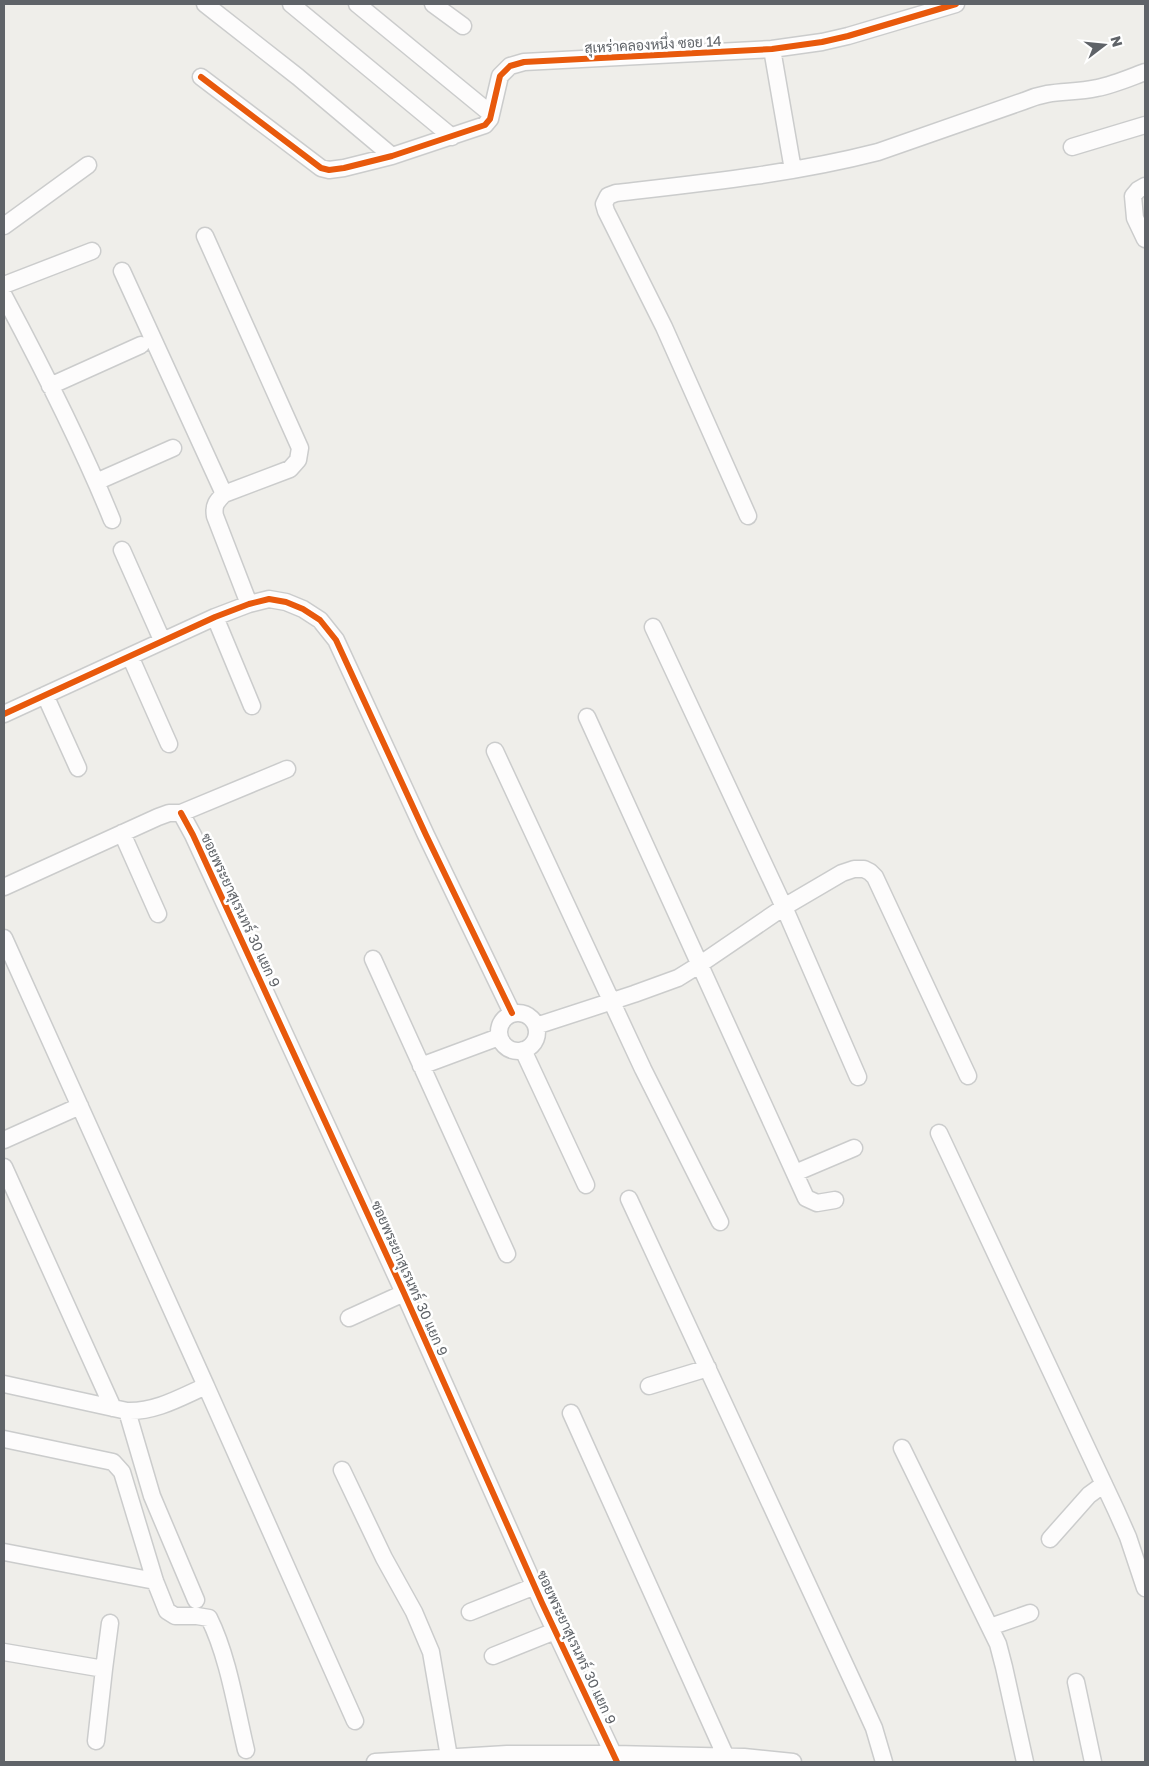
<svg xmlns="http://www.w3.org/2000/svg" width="1149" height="1766" font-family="'Golos Text',Sarabun,sans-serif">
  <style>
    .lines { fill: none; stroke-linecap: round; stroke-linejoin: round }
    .minor-casing { stroke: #cbcccc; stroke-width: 19 }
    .minor { stroke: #fdfcfc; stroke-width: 16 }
    .cycleway-casing { stroke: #fff; stroke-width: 9 }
    .cycleway { stroke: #e8590c; stroke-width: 6 }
    .labels { text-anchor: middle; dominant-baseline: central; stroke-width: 5; stroke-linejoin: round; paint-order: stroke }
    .street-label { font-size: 14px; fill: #5f6368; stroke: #fff }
  </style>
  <rect width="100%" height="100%" fill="#efeeea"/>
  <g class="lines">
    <g class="minor-casing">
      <path id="minor" d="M205,4L298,77L392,156
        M291,4L452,137
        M357,4L491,114
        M433,4L463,26
        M772,49L793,170
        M201,77L321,168L329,170L344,168L392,156L485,125L490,119L500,76L510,66L524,62L772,49L822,42L848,36L956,4
        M1072,147L1145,125
        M1145,186L1138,190L1133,196L1135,218L1145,239
        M4,226L88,165
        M205,236L300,448L298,460L290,469L224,494C217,501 213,505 215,516L249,604
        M122,271L224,494
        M4,285L92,251
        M4,296C43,369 81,443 112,520
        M50,386L141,345
        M96,482L173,448
        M748,516L664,327L606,211L604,204L608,196L616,193C704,183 792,174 878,152L1024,101C1052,89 1069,94 1097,88C1113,85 1129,78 1145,72
        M122,550L162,640
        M215,617L252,706
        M653,627L784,907L858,1077
        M130,656L169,744
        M45,695L78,768
        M4,714L215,617L249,604L269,599L286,602L303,609L320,620L336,640L426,835L512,1013
        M587,717L806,1198L817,1203L835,1200
        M495,751L643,1069L720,1222
        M181,813L193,835L404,1293L542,1603L617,1762
        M122,833L158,914
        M4,887L158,817L169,813H181L287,769
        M4,938L206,1386C181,1397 156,1412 127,1411L4,1384
        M373,959L507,1254
        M499 1032a19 19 0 1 1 38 0a19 19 0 1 1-38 0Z
        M536,1026L634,994L678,978L699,965L784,907L842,873L854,869H864L870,872L875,877L968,1076
        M523,1050L586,1185
        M421,1066L499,1037
        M939,1133L1116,1510L1128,1537L1145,1588
        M4,1140L80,1106
        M4,1167L113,1408
        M795,1173L854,1148
        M629,1199L859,1695L874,1728L884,1762
        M349,1318L404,1293
        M206,1386L355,1721
        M649,1386L708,1368
        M127,1411L152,1496L196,1600
        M571,1413L726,1757
        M4,1439L113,1462L122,1472L155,1581L167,1611L175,1616H197L209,1618C228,1656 236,1708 246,1750
        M902,1448L998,1644L1004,1667L1025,1762
        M342,1470L384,1558L414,1612L431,1652L449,1757
        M1050,1539L1089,1495L1104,1484
        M4,1552L155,1581
        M470,1612L535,1586
        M990,1627L1030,1613
        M4,1652L104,1669L96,1741
        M493,1656L555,1631
        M104,1669L110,1623
        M1076,1682L1093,1762
        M375,1762L507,1754H614L744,1757L793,1762"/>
    </g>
    <use href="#minor" class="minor"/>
    <g class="cycleway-casing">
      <path id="cycleway" d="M201,77L321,168L329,170L344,168L392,156L485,125L490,119L500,76L510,66L524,62L772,49L822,42L848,36L956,4
        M4,714L215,617L249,604L269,599L286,602L303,609L320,620L336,640L426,835L512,1013
        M181,813L193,835L404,1293L542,1603L617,1762"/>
    </g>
    <use href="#cycleway" class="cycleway"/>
  </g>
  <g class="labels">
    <g class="street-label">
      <text transform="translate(653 44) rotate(-3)">สุเหร่าคลองหนึ่ง ซอย 14</text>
      <text transform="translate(241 910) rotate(65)">ซอยพระยาสุเรนทร์ 30 แยก 9</text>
      <text transform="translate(410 1278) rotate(66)">ซอยพระยาสุเรนทร์ 30 แยก 9</text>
      <text transform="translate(577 1647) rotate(65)">ซอยพระยาสุเรนทร์ 30 แยก 9</text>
    </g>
  </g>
  <rect width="1149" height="1766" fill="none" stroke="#5f6368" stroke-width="10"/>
  <g transform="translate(1104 45) rotate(74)" stroke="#ffffff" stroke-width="4" paint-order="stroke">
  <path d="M0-4L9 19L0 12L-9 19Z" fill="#5f6368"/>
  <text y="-8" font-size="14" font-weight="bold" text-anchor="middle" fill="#5f6368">N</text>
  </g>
</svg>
